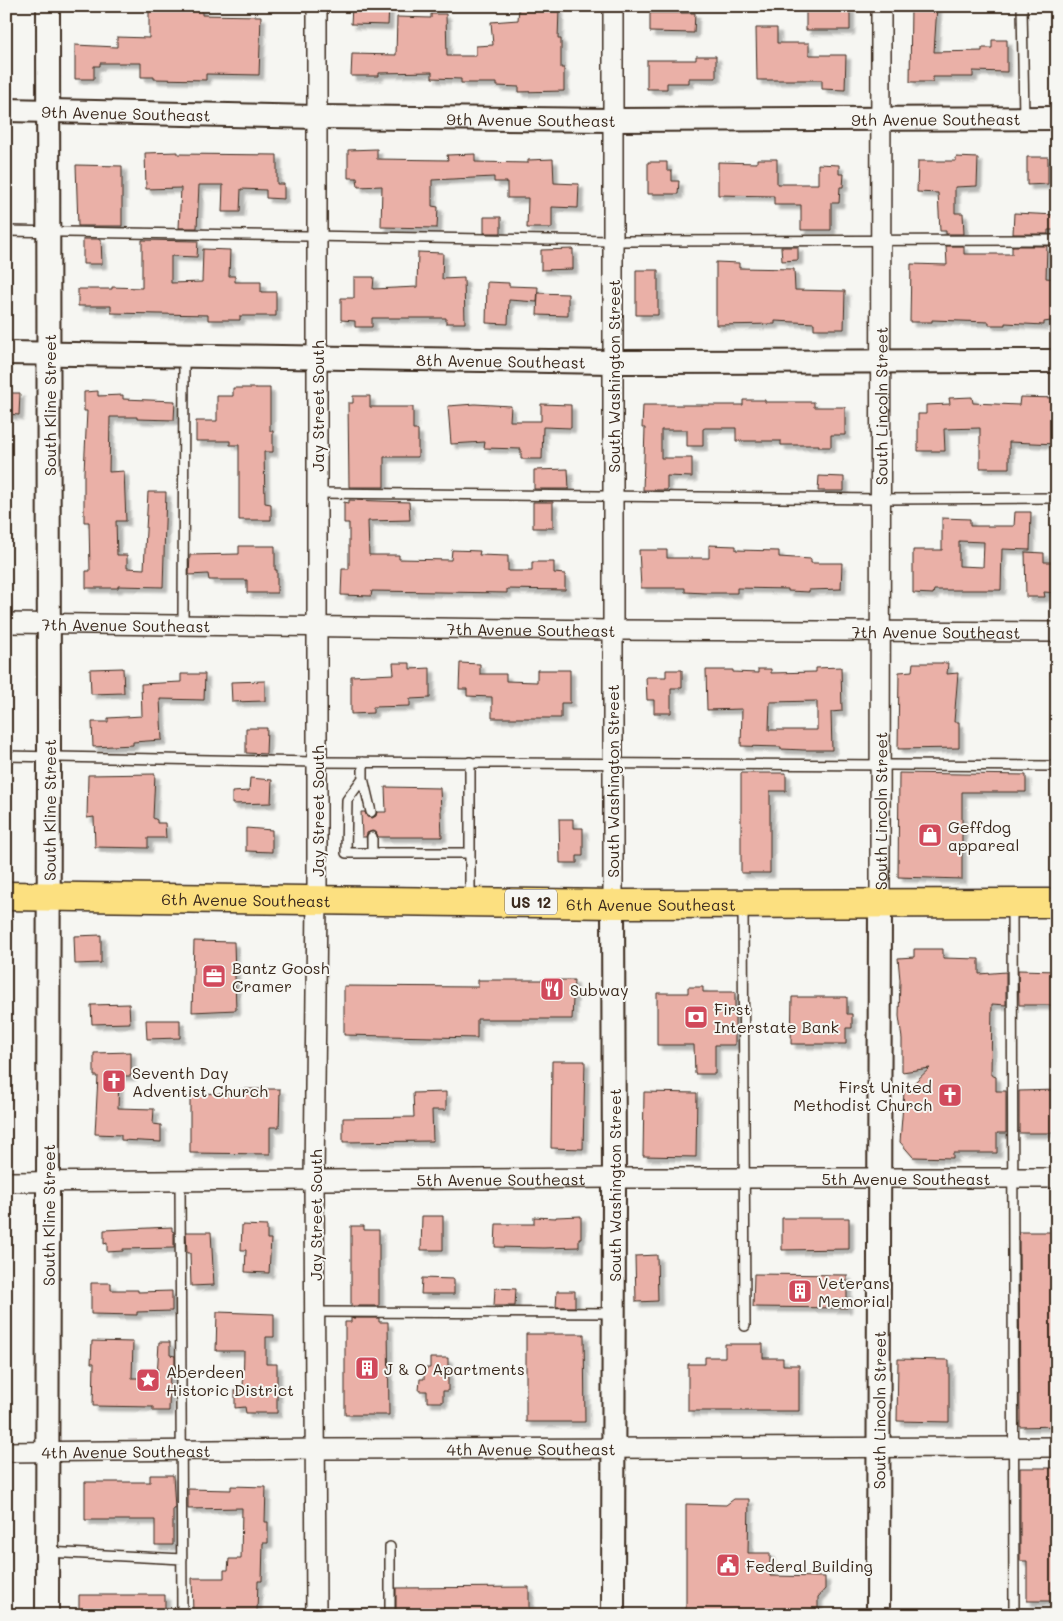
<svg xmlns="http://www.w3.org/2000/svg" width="1063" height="1621" font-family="Mali,sans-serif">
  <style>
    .building { fill: #eab0a7; stroke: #3b2a1e; fill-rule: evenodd; filter: url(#shadow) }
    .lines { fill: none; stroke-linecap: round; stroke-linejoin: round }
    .service-casing { stroke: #3b2a1e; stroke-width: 12 }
    .minor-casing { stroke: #3b2a1e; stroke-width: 22 }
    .tertiary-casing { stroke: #3b2a1e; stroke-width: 26 }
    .trunk-casing { stroke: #3b2a1e; stroke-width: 31 }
    .service { stroke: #f6f6f2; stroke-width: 9 }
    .minor { stroke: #f6f6f2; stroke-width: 19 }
    .tertiary { stroke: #f6f6f2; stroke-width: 22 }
    .trunk { stroke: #fce080; stroke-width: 28 }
    .labels { text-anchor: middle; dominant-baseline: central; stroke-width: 4; stroke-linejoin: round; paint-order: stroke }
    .shield { fill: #f6f6f2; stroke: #73675e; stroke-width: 1 }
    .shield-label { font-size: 15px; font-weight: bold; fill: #3b2a1e }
    .street-label { font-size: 16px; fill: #3b2a1e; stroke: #f6f6f2 }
    .poi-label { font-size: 16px; fill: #3b2a1e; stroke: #f6f6f2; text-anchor: start }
  </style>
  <defs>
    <filter id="shadow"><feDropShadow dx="4.5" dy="4.5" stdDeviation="1" flood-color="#0004"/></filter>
  </defs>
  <rect width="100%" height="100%" fill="#f6f6f2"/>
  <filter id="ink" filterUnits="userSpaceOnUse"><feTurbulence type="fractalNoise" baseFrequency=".02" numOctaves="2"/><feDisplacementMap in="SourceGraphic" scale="10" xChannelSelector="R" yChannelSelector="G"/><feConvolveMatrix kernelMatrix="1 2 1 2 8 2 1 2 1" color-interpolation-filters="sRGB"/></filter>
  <g filter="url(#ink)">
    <path class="building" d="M352,6H389L388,25L351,24Z
      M911,6H937L934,52L982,51V48H992V40H1007V72L973,71V77H933V82H910Z
      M149,7H202V15L261,16L259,75L206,74V80L154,79V77H141V63H100V66H94V79H75V45L117,47V37L149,38Z
      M519,7L559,9L558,39H561V68H564V91L519,92V87L497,86V83H461V79L432,78V72L379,73V76H351L352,54L396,55L397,17L431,18V14H446L447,56H476V46L493,45L491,22L518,20Z
      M850,8V30H806V9Z
      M650,13H695L694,33L650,32Z
      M756,28H777V43H809V55H846L845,90L822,89V80H757Z
      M696,56H716V78H689V83H667V89H647V60H696Z
      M377,149V159L448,160L447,155L475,154V162L528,163V160L553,159L554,183L579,184L578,208L552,207V228H527L528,198H507V182H494V177L432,180V206L438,207L437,228L381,227L382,186L358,187L357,178H348V150Z
      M178,152V154L277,155V184H284V199L266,198V190L241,189L240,212H222L223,185H199L197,228H179L181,188L146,189L145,153Z
      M956,157L978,158L977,186L955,187V213H963L964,234H946V231H940L938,193L917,192L918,161H956Z
      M1027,157H1048V184L1027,185Z
      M757,159H777V184H818V164L839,165V174H844L843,187H840L839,203H831V230H801V205H774V196L718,195V162L757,163Z
      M648,162H667V171H672V181H679L678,194H648Z
      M76,165L122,166V226H78Z
      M1014,213L1057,215V230H1048V234H1013Z
      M484,217H501V233H484Z
      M83,239H101L102,264H83Z
      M142,240L198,241L197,257L171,256V283L202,282L203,249L230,250L229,276H235V282H261V292H276V316H240V320H208V315L111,313V306H78V289H112V287L142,288Z
      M946,246H964V254H1012V246H1047L1046,278L1057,279V320L1044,322V325L1005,323V325H989V322L932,320V322H910L911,264L947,265Z
      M781,247H798V260L782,261Z
      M573,249V269L541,270V250Z
      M418,252L443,253L442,279L464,278L465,323H446V318H372V327H355V321L341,320V298H354V277H374L373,289L417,287Z
      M716,262L739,263V268L794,269L795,290L845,291L844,329H814V323L775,321V324L716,325Z
      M636,270H658V315H636Z
      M487,282L509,283V286L538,287L537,302L509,300L508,324L486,323Z
      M538,293L568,294V316L537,315Z
      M233,388H270V431H273V452H264L265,503L271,504V520H239V445H230V441H196V421H217V396H233Z
      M98,391V396L123,395V399L175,401L174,420L137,419V417H110L109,472L124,471L126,521H116L117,555H127V568L144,569L148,492H166L163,587L118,586V588H86V571H90L89,522H84V472L87,411H84V392Z
      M6,393H20L19,415L6,414Z
      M353,396H370V407H413V430H418V457H384V487H349L348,403H353Z
      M972,397L973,403L1019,405L1020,397L1057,398V444L1009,442V468H980V428L944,429L945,451H918V414H926V405L950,404L949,398Z
      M743,400H765V402H814V407H845V435H831V447H819V445H781V441H736V428H705L703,429V446H687V430H661V458H692V477L667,476V490H643L645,428H642L643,405H743Z
      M475,404L511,406L510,421H541V404L571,405V428L543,427L542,459H521V449L484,448L485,442L451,444L448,406Z
      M568,469L569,489H534V470Z
      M819,476L844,477V491H818Z
      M349,500L409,502L410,520L368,521L369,555H399V559L451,560L452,550L480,551L479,555L508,556V571H532V562H554V573L565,574V590L507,589V593L372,591L371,596L341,595L342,569H349V523H344V502L349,503Z
      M533,502H553V528H533Z
      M1015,512H1031L1030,550L1002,549L1001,590H934L933,594L913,593V550H942V518L970,519V526H1014ZM959,541L984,542L983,567L959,566Z
      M709,545L736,546V550L779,551V557L811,559V563H842L841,589L809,590V592L788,591V589L737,588V593H705L685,592V588H641L639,550H667V558H709Z
      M239,546H275V570H277V593H247V580H209L208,574L189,575L190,555L239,554Z
      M1025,552L1044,553V562H1057V593L1044,592L1045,597H1026Z
      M393,663H410V669L430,668V698L410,699V706L373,707V713L351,714V676L394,674Z
      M460,663L480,664V674H506V681L537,682V670H570V703H561V718H492V697L467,696V689H459Z
      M913,663H948L947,674L958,673L954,722H959V748L898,749L899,672L912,671Z
      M841,667L842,711L831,712L832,750H804L781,749V747L741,746L742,709L707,710L706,670H733V672L758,673V669H771V673L816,672V668ZM817,701V730H769L770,702Z
      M123,668L124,693L91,694L90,669Z
      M666,670H682V688H671V713H654V700H647L646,677H666Z
      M181,674H205L204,700L160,699L162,740L133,742V745L93,747L92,722H108V718L142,716L141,684L181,682Z
      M265,681V701L232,702L231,682Z
      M246,728H267L266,754L246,753Z
      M741,773H786V791H770V873H741Z
      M899,773L1026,775V792H962V879L898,877Z
      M155,774L153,818L157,820V823H165L166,838H148V848L95,847L94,817L87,818L88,775Z
      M250,778L272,780L271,803L232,804V792L249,791Z
      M385,787L440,788L442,837H378L376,832L372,831L367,833L366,837H362L361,812H365L367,817L372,818L376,816L377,812H386Z
      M559,819H573V828H583V856H577V863H560Z
      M246,828L272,830V852L246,851Z
      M101,935V963L75,964L74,936Z
      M194,941L234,942L236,1010L192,1012Z
      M914,949H943V958L979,959V974L1006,972V1005L992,1004L991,1075L996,1077V1091H1006V1133H997V1153H953V1158L913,1157L900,1142L904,1092L930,1068L902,1072V1039L899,1016L900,980L898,958L914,957Z
      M1018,970L1057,971V1005H1019Z
      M478,980H574L572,1019H477V1038L344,1035V986L478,987Z
      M688,987H703V992H735V1045H715V1074H695L694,1045H657V993H688Z
      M792,997H847V1014H852V1028H846V1044H791Z
      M129,1004L130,1023L92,1024L91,1005Z
      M146,1020H180V1038L147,1039Z
      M131,1052V1076H119L118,1108L154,1109L153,1124L161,1125V1142L121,1140V1135L95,1134L98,1076H94V1053Z
      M552,1061H585L583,1149L551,1148Z
      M241,1089H280L279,1127H270V1154L190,1153V1093L241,1094Z
      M1057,1090V1133H1019V1091Z
      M446,1092V1110H432L433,1141L343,1142V1118L414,1117L413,1093Z
      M644,1092L697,1093L696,1157L643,1156Z
      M422,1216H443V1250H421Z
      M581,1216V1238H579V1247L544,1248L495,1247L496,1224H534V1217L556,1218V1217Z
      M782,1218H849V1249L782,1250Z
      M242,1225L267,1226V1239H271L269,1273L245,1272L246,1250H241Z
      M351,1226H364V1230H379V1306H351Z
      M172,1227V1231L174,1232V1248L123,1249V1251L107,1252V1243L104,1244V1230Z
      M186,1232H211L214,1285L191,1286L190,1253H187Z
      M1019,1232H1057V1426L1020,1427Z
      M657,1255L658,1301L636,1302L635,1256Z
      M754,1274L847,1275V1308L753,1307Z
      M422,1278L454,1279V1294H421Z
      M91,1283H111V1290H138V1292L172,1291V1311L137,1312V1315L91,1314Z
      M495,1288L516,1289L515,1306H494Z
      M557,1291H575V1307H556Z
      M217,1312L274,1314V1337H266V1364H277V1413H246L245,1407L235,1408V1390H243L244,1351H216Z
      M351,1318H379V1322H388L389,1415H345V1322H351Z
      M526,1334H584L585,1422H526Z
      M92,1341L133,1342L132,1378H157L159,1342H170V1355L175,1356V1368L174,1371H170L169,1411H153V1407L93,1406L94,1363H91Z
      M725,1344H763V1358H783V1365H799V1411H688V1364H705V1357H725Z
      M430,1358H448V1391H443V1402H427V1391H419L420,1379H424V1368H430Z
      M898,1359L949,1360V1422L897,1421Z
      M1020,1468H1057V1601H1027V1561H1020Z
      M150,1475H173L175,1509H173V1545H155V1520H85V1482H150Z
      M231,1486L266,1487L265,1522H268V1543H263L262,1581H258L257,1611L210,1610V1615H193L192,1578H224V1570H228L229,1559H241L242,1508L188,1509V1489L231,1490Z
      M734,1499H749L748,1553H770V1576L825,1577V1589L818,1597V1615H686V1504L726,1505Z
      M529,1587V1615H396V1588Z
      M79,1595H165V1615H79Z"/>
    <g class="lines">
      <g class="service-casing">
        <path id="service" d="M1022,6L1024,118
          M6,231L613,241L1057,240
          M317,493L880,499L1057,498
          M183,624L184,357
          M6,756L317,762L1057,766
          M363,762V778L347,800L346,853H470
          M470,762V899
          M363,778L371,812
          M372,837V853
          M1012,905L1014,1615
          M743,906L745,1326
          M180,1181L182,1615
          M316,1312L614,1313
          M390,1547V1615
          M47,1552L182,1559"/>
      </g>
      <g class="minor-casing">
        <g id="minor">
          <path id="s1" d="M6,623L612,630L1057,632"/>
          <path id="s2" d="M880,902L881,6"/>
          <path d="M613,904V6"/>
          <path id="s3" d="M6,1182L614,1178H1057"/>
          <path id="s4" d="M6,1452L316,1449L1057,1447"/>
          <path d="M316,1615L314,1181L317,899V6"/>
        </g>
      </g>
      <g class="tertiary-casing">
        <g id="tertiary">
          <path id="s5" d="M6,110L317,117L613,120L1057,118"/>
          <path id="s6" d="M6,353L612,362L1057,361"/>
          <path id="s7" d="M47,1615L49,757L48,6"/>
          <path d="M613,1615L614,1178L613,904"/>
          <path id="s8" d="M878,1615L880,902"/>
        </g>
      </g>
      <g class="trunk-casing">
        <g id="trunk">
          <path id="s9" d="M6,896L613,904L1057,903"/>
        </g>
      </g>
      <use href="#service" class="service"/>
      <use href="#minor" class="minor"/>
      <use href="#tertiary" class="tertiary"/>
      <use href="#trunk" class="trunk"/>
    </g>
  </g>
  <defs>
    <g id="shop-square" transform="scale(1.25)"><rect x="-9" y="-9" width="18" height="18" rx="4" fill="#d1495b" stroke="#f6f6f2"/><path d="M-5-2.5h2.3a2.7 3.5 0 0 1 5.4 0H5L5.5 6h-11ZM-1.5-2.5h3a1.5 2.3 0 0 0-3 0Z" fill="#fff"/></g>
    <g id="office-square" transform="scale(1.25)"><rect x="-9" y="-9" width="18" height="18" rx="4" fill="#d1495b" stroke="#f6f6f2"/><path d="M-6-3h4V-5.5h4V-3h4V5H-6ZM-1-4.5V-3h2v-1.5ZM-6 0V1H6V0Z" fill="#fff"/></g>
    <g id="restaurant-square" transform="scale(1.25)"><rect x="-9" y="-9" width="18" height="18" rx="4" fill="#d1495b" stroke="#f6f6f2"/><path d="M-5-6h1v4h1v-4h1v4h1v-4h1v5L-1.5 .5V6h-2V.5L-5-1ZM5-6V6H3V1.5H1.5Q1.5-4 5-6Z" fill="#fff"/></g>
    <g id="bank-square" transform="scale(1.25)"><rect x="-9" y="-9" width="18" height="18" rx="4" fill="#d1495b" stroke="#f6f6f2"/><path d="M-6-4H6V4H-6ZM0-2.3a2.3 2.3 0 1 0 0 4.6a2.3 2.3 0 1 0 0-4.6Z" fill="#fff"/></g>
    <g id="church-square" transform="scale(1.25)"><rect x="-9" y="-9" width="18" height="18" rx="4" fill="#d1495b" stroke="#f6f6f2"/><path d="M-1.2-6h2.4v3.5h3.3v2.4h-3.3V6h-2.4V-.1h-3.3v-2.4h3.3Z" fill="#fff"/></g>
    <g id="building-square" transform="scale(1.25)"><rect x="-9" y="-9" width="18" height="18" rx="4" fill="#d1495b" stroke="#f6f6f2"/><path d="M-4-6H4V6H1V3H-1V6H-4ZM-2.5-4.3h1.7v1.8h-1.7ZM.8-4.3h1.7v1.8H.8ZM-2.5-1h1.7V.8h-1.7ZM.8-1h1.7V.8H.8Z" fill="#fff"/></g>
    <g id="sight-square" transform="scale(1.25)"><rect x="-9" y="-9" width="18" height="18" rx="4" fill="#d1495b" stroke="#f6f6f2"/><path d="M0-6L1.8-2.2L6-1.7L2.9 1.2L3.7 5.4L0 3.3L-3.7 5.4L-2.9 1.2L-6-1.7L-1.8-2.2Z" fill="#fff"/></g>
    <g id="civic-square" transform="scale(1.25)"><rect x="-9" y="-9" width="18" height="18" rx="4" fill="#d1495b" stroke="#f6f6f2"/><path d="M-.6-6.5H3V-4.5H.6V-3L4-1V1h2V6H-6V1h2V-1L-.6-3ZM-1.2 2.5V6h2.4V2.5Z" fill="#fff"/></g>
  </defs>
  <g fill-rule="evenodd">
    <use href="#shop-square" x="930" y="835"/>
    <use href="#office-square" x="214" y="976"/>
    <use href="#restaurant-square" x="552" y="989"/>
    <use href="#bank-square" x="696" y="1017"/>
    <use href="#church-square" x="114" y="1081"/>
    <use href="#church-square" x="950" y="1095"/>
    <use href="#building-square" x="800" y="1291"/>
    <use href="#building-square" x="367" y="1368"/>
    <use href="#sight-square" x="148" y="1380"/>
    <use href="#civic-square" x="728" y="1565"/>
  </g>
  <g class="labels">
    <rect class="shield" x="505" y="889.5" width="52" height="25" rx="4"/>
    <g class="shield-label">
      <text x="531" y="902">US 12</text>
    </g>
    <g class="street-label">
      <text stroke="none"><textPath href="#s5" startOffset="120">9th Avenue Southeast</textPath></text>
      <text stroke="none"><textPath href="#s5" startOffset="525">9th Avenue Southeast</textPath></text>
      <text stroke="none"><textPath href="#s5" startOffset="930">9th Avenue Southeast</textPath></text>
      <text stroke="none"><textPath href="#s6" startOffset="495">8th Avenue Southeast</textPath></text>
      <text transform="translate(613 376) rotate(-90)">South Washington Street</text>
      <text transform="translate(49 405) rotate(-90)">South Kline Street</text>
      <text transform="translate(317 406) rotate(-90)">Jay Street South</text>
      <text stroke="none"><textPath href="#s2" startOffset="496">South Lincoln Street</textPath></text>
      <text stroke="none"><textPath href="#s1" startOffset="120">7th Avenue Southeast</textPath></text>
      <text stroke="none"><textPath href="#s1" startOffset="525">7th Avenue Southeast</textPath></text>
      <text stroke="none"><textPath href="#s1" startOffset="930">7th Avenue Southeast</textPath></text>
      <text transform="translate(612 781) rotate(-90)">South Washington Street</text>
      <text stroke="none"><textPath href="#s7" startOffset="805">South Kline Street</textPath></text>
      <text transform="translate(317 811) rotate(-90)">Jay Street South</text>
      <text stroke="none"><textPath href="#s2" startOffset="91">South Lincoln Street</textPath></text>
      <text stroke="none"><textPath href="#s9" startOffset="240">6th Avenue Southeast</textPath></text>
      <text stroke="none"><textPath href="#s9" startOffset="645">6th Avenue Southeast</textPath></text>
      <text stroke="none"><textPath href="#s3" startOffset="900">5th Avenue Southeast</textPath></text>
      <text stroke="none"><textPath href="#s3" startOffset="495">5th Avenue Southeast</textPath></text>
      <text transform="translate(614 1185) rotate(-90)">South Washington Street</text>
      <text stroke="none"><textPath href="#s7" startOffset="400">South Kline Street</textPath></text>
      <text transform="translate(315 1215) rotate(-90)">Jay Street South</text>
      <text stroke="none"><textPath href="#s8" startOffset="205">South Lincoln Street</textPath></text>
      <text stroke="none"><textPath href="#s4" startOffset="525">4th Avenue Southeast</textPath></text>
      <text stroke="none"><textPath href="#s4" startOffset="120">4th Avenue Southeast</textPath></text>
    </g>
    <g class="poi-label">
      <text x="948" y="826">Geffdog<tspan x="948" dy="18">appareal</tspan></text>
      <text x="232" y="967">Bantz Goosh<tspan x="232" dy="18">Cramer</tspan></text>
      <text x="570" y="989">Subway</text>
      <text x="714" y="1008">First<tspan x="714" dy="18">Interstate Bank</tspan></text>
      <text x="132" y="1072">Seventh Day<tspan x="132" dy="18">Adventist Church</tspan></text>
      <text x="932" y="1086" text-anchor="end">First United<tspan x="932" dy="18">Methodist Church</tspan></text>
      <text x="818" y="1282">Veterans<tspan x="818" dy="18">Memorial</tspan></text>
      <text x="384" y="1368">J &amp; O Apartments</text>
      <text x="166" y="1371">Aberdeen<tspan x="166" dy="18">Historic District</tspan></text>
      <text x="746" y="1565">Federal Building</text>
    </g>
  </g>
  <rect width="1063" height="1621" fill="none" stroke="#f6f6f2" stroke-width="25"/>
  <rect x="12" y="12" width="1038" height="1596" fill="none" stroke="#3b2a1e" stroke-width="2" filter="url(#ink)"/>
</svg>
